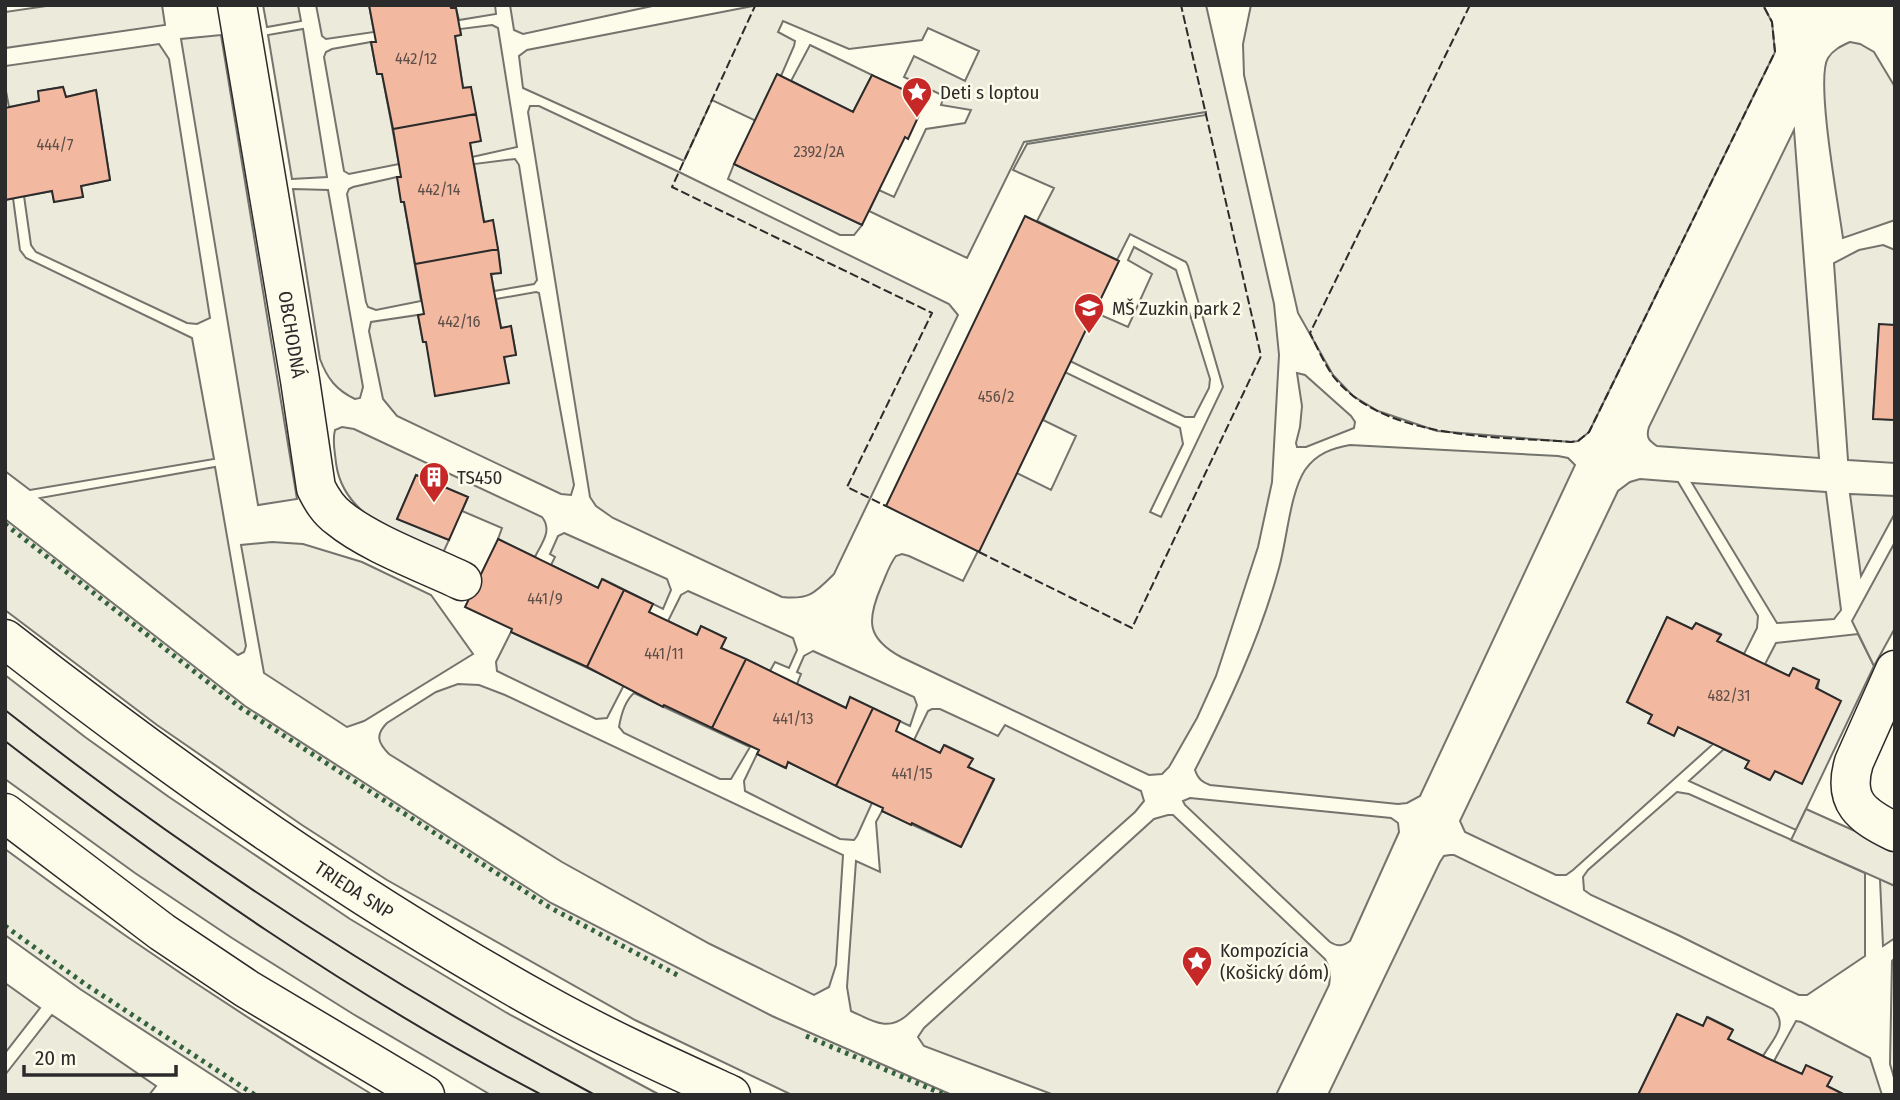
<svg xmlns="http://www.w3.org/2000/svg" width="1900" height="1100" font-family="'Fira Sans Condensed',sans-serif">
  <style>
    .green { fill: #ecebdb; stroke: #74746e; stroke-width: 2 }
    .parking { fill: #eceadb; stroke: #74746e; stroke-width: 2 }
    .building { fill: #f2b8a0; stroke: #2b2b2b; stroke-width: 2 }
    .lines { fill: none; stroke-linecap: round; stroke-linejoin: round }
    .street-casing { stroke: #2b2b2b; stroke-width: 41 }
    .secondary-casing { stroke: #2b2b2b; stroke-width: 41 }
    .street { stroke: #fdfbea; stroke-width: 38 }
    .secondary { stroke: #fdfbea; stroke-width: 38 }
    .tram { stroke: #2b2b2b; stroke-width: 2 }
    .hedge { stroke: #34623c; stroke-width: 5; stroke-dasharray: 3.5 5; stroke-linecap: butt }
    .fence { stroke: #2b2b2b; stroke-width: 2; stroke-dasharray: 9 3.5; stroke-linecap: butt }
    .labels { text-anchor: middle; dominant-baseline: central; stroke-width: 5; stroke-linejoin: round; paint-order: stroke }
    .number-label { font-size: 16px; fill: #5d4e48 }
    .poi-label { font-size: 19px; fill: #2b2b2b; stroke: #fdfbea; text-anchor: start }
    .street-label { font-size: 19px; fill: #2b2b2b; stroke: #fdfbea }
  </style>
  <rect width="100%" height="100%" fill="#fdfbea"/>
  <path class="green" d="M263,5H298L301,21L267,27Z
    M316,5H369L374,32L326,39L322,36Z
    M450,5H495L496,14L459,20L456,8H451Z
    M510,5H657L523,34L514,30Z
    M758,5H1206L1274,304L1279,355L1272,482L1258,547L1216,676L1197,718L1169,767L1162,774L1149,775L901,657C866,638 867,620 881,587C886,576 889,565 896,556L902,554L909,556L963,581L1017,473L1051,490L1076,436L1043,420L1065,372L1180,428L1183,444L1150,512L1161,517L1223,387L1188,266L1186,262L1130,234L1117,260L1037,221L1054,188L1013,170L1027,144L1206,115V112L1024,142L967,258L869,211L879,190L894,197L926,129L965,123L971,110L941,105L944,96L904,77L914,56L965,81L979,51L928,28L922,40L849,49L783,21L778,32L795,41L794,46L781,76L777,75L756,121L712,100L684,161L523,88L519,56L527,50Z
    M1251,5H1763L1772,22L1775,52L1589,432L1578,441L1571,442L1437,431L1378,411L1353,396L1333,375L1298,313L1244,75L1243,44Z
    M492,25L498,28L517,147L472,157L470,143L471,87L463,88L455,36L461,35L460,29Z
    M303,29L327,177L292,179L268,35Z
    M371,42L377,74H382L399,164L349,174L344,171L324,57L326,52L332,49Z
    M1850,42L1860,44L1874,52L1895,87V220L1843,238C1839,208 1815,79 1828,58C1833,50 1841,46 1850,42Z
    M159,44L169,59L210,318L197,324L187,323L36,252L31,245L24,196L52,191L54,201L83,197L81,186L110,180L96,90L66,97L63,87L39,91V101L9,107L5,86V66Z
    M810,45L872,75L853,112L791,81Z
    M530,106H539L679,172L949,304L958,315L834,574C815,593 809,600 782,597L613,518L596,506L590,497L528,112Z
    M1794,130L1819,458L1657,446C1648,440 1646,437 1649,427Z
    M515,159L519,165L537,280L534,284L494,291L491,274L501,272L498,249L484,222L474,164Z
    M734,164L862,225L854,235H840L728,179Z
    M397,177L404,202L421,301L376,310L368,307L366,302L347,194L349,189L353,187Z
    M293,189L328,190L363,387L360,398L355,399C336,390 327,378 320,359Z
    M13,198L20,250L26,258L192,338L214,459L30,490L5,471V200Z
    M1883,245L1895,250V325H1879L1873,418L1895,420V463L1848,460L1834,263L1859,250Z
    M1134,247L1176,270L1210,379L1209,388L1194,417H1185L1070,361L1094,312L1128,327L1152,274L1128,260Z
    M536,292L539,293L574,485L571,495L561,494L397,416L383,399L369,331L371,322L418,315L423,342H426L508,383L504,357L516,354L511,327L501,328L496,299Z
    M1297,373L1305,375L1351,416L1355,422L1354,428L1306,447H1297L1296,443L1300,427L1302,406Z
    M342,427L354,429L542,517C553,531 541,544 535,557L498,539L502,528L462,511L468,497L416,475L397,519L449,540L442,555C399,533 343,517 336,463C335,452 332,441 335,430Z
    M1350,445L1558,456L1568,458L1575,465L1420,796L1407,803L1398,804L1210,785C1202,782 1198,779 1195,770C1228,706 1260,638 1279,568C1287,540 1290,493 1305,470C1316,454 1332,448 1350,445Z
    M215,467L246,646L244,652L238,655L40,498Z
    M1640,479L1678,482L1758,616L1757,628L1744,654L1717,641L1721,634L1696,623L1692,629L1667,617L1627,702L1652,715L1649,723L1674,735L1678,727L1713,744L1573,870L1566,875H1556L1465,832L1460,821L1618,491L1630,482Z
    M1692,483L1826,492L1841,610L1834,619L1777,623Z
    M1850,494L1895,496V513L1861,576Z
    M5,519L245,706L551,903L772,1016L952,1095H792L635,1020L387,880L302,825L157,725L5,610Z
    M564,533L667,579L671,590L663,609L603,579L598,588L551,565L555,557L550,554L558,536Z
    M272,542L303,544L362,562L431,595L473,654L364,721L347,727L264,673L241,545Z
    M688,591L793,638L797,650L789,668L775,662L770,671L721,648L726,638L701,626L697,635L668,621L681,595Z
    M511,632L624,685L607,718L596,719L497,671L496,662Z
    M1858,634L1874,666L1796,830L1689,781L1724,749L1749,761L1746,768L1769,780L1775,771L1802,783L1819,680L1794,668L1789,676L1765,664L1776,643Z
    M813,651L914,697L917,705L910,726L851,698L846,708L797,684L801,674L797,672L804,656Z
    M5,675L85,737L169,797L350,919L507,1013L660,1095H491L353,1014L232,938L135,873L5,779Z
    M458,684L479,685L505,695L843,855L836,965L829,987L814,995L710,944L562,862L389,754C378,743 375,735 387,723L436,692Z
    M634,693L750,747L731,779H720L624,733L619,727C621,715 626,700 634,693Z
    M932,709H940L998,736L1005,725L1141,791L1144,801L1135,812L906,1016C887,1032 871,1020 851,1011L847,987L856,861L880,872L876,822L882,811L961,847L994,780L968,767L972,758L945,745L940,753L914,740L928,711Z
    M757,754L785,768L788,762L872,803L857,836L854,840L840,839L745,791L744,781Z
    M1677,792L1689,794L1865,873V956L1807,995H1799L1678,935L1591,895L1584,890L1583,877L1588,870Z
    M1190,798L1391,818L1398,823L1399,832L1350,941C1343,946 1338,947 1330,942L1185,805L1183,801Z
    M1168,815H1173L1325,959C1330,968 1331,975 1329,985L1276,1095H1054L924,1046L918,1037L924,1028L1154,819Z
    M5,849C123,937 246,1019 373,1095H243L80,989L5,935Z
    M1450,855H1454L1773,1009C1789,1025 1773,1039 1763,1056L1728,1039L1732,1029L1708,1017L1703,1026L1677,1014L1638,1095H1328L1440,862L1444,856Z
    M1880,879L1895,886V938L1883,946Z
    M1895,958V1081L1890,1064L1892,961Z
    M5,983L40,1008L5,1053Z
    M52,1015L156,1086L149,1095H5V1075Z
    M1796,1021L1801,1022L1870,1058L1882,1095H1845L1827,1086L1831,1078L1806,1066L1802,1074L1774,1061Z"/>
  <path class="parking" d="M53,5H162L165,25L5,48V12Z
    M221,35L297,499L258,505L181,39Z
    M1895,542V628L1874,666L1852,621Z
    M1806,809L1895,849V886L1791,840Z"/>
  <path class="building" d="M369,5H450L451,8H456L461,35L455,36L463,88L471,87L476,114L393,129L382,74H377L371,42H376Z
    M777,74L853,112L872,75L926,100L908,139L905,137L862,225L734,164Z
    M63,87L66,97L96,90L110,180L81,186L83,197L54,202L52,191L5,200V108L39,101L38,91Z
    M476,114L481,141L470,143L484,222L493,220L498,249L415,264L404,202H401L397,177H401L393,129Z
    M1025,216L1119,261L979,552L886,506Z
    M498,249L501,273L491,274L494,291L501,328L511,326L516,355L504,357L509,383L435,396L426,342H423L418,315L424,314L415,264Z
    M1879,324L1895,325V420L1873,419Z
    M416,475L468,497L449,540L397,519Z
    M498,539L598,588L602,579L624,590L587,667L511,632L512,629L465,607Z
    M624,590L653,604L649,612L697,635L701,626L726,638L721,648L746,659L712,728L664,705L663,707L587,667Z
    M1667,617L1692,629L1696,623L1721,635L1717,641L1789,676L1793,668L1819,680L1816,688L1841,701L1802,784L1775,771L1770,780L1745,768L1749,761L1678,727L1674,736L1648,723L1652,715L1627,702Z
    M746,659L846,708L850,697L873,708L836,786L788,762L786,768L757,754L759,750L712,728Z
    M873,708L900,721L896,731L940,753L944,745L973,759L968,767L994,779L961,847L912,823L911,825L882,811L883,808L836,786Z
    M1677,1014L1703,1026L1707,1017L1733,1030L1728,1039L1767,1058L1802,1074L1806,1065L1832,1077L1827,1086L1845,1095H1638Z"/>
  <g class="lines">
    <g class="street-casing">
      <g id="street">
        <path id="s1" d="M237,5L300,380L316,488C322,500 328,510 339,518C369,543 427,564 462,581"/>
        <path d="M1895,670L1854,762C1842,802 1862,816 1895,832"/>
      </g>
    </g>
    <g class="secondary-casing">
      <g id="secondary">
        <path id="s2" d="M5,639C178,774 358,901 550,1007C608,1039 670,1067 731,1095"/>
        <path d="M5,813L162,932L247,989L425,1095"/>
      </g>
    </g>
    <use href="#street" class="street"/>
    <use href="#secondary" class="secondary"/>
    <path class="tram" d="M5,710C191,856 387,984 595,1095
      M5,741C175,872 352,996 542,1095"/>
    <path class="hedge" d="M5,524L241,708L549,907L681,977
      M5,926L85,984L255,1095
      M806,1036L945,1095"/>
    <path class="fence" d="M758,5L755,6L672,187L932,313L847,487L886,506
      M1470,5L1310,333C1317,347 1324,363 1333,376C1384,441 1496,436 1571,442L1578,441L1589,432L1775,52L1772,22L1763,5
      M979,552L1132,628L1261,356L1181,5"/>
  </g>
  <defs>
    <g id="sight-pin" transform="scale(1.575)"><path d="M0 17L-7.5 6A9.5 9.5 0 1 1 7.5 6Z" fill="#c62828" stroke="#fdfbea"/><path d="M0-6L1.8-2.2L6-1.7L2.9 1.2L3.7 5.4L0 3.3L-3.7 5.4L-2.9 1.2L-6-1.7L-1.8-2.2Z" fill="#fff"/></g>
    <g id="school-pin" transform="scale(1.575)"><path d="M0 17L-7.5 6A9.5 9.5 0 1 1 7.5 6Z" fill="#c62828" stroke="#fdfbea"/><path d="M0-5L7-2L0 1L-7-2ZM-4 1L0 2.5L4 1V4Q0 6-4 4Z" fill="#fff"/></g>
    <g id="building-pin" transform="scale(1.575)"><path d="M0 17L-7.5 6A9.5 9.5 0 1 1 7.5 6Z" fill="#c62828" stroke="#fdfbea"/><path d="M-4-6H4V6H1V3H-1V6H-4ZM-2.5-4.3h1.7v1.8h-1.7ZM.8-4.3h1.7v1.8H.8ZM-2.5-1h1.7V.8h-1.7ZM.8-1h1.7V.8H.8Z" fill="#fff"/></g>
  </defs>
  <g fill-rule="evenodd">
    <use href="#sight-pin" x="917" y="92"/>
    <use href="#school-pin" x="1089" y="308"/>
    <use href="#building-pin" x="434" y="477"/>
    <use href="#sight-pin" x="1197" y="961"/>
  </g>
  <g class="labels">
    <g class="number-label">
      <text x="416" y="58">442/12</text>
      <text x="55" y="144">444/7</text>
      <text x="819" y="151">2392/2A</text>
      <text x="439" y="189">442/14</text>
      <text x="459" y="321">442/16</text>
      <text x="996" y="396">456/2</text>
      <text x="545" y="598">441/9</text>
      <text x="664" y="653">441/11</text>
      <text x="1729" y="695">482/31</text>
      <text x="793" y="718">441/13</text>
      <text x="912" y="773">441/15</text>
    </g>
    <g class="poi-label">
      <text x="940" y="92">Deti s loptou</text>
      <text x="1112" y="308">MŠ Zuzkin park 2</text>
      <text x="457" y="477">TS450</text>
      <text x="1220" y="950">Kompozícia<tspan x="1220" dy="22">(Košický dóm)</tspan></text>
    </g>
    <g class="street-label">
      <text stroke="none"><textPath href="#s1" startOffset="334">OBCHODNÁ</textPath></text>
      <text stroke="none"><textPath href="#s2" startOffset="430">TRIEDA SNP</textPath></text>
    </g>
  </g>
  <rect width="1900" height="1100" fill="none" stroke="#2b2b2b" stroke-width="14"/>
  <path d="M24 1065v10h152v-10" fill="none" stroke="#2b2b2b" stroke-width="3.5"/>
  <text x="35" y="1065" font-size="21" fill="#2b2b2b" stroke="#fdfbea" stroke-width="5" paint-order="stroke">20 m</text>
</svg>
